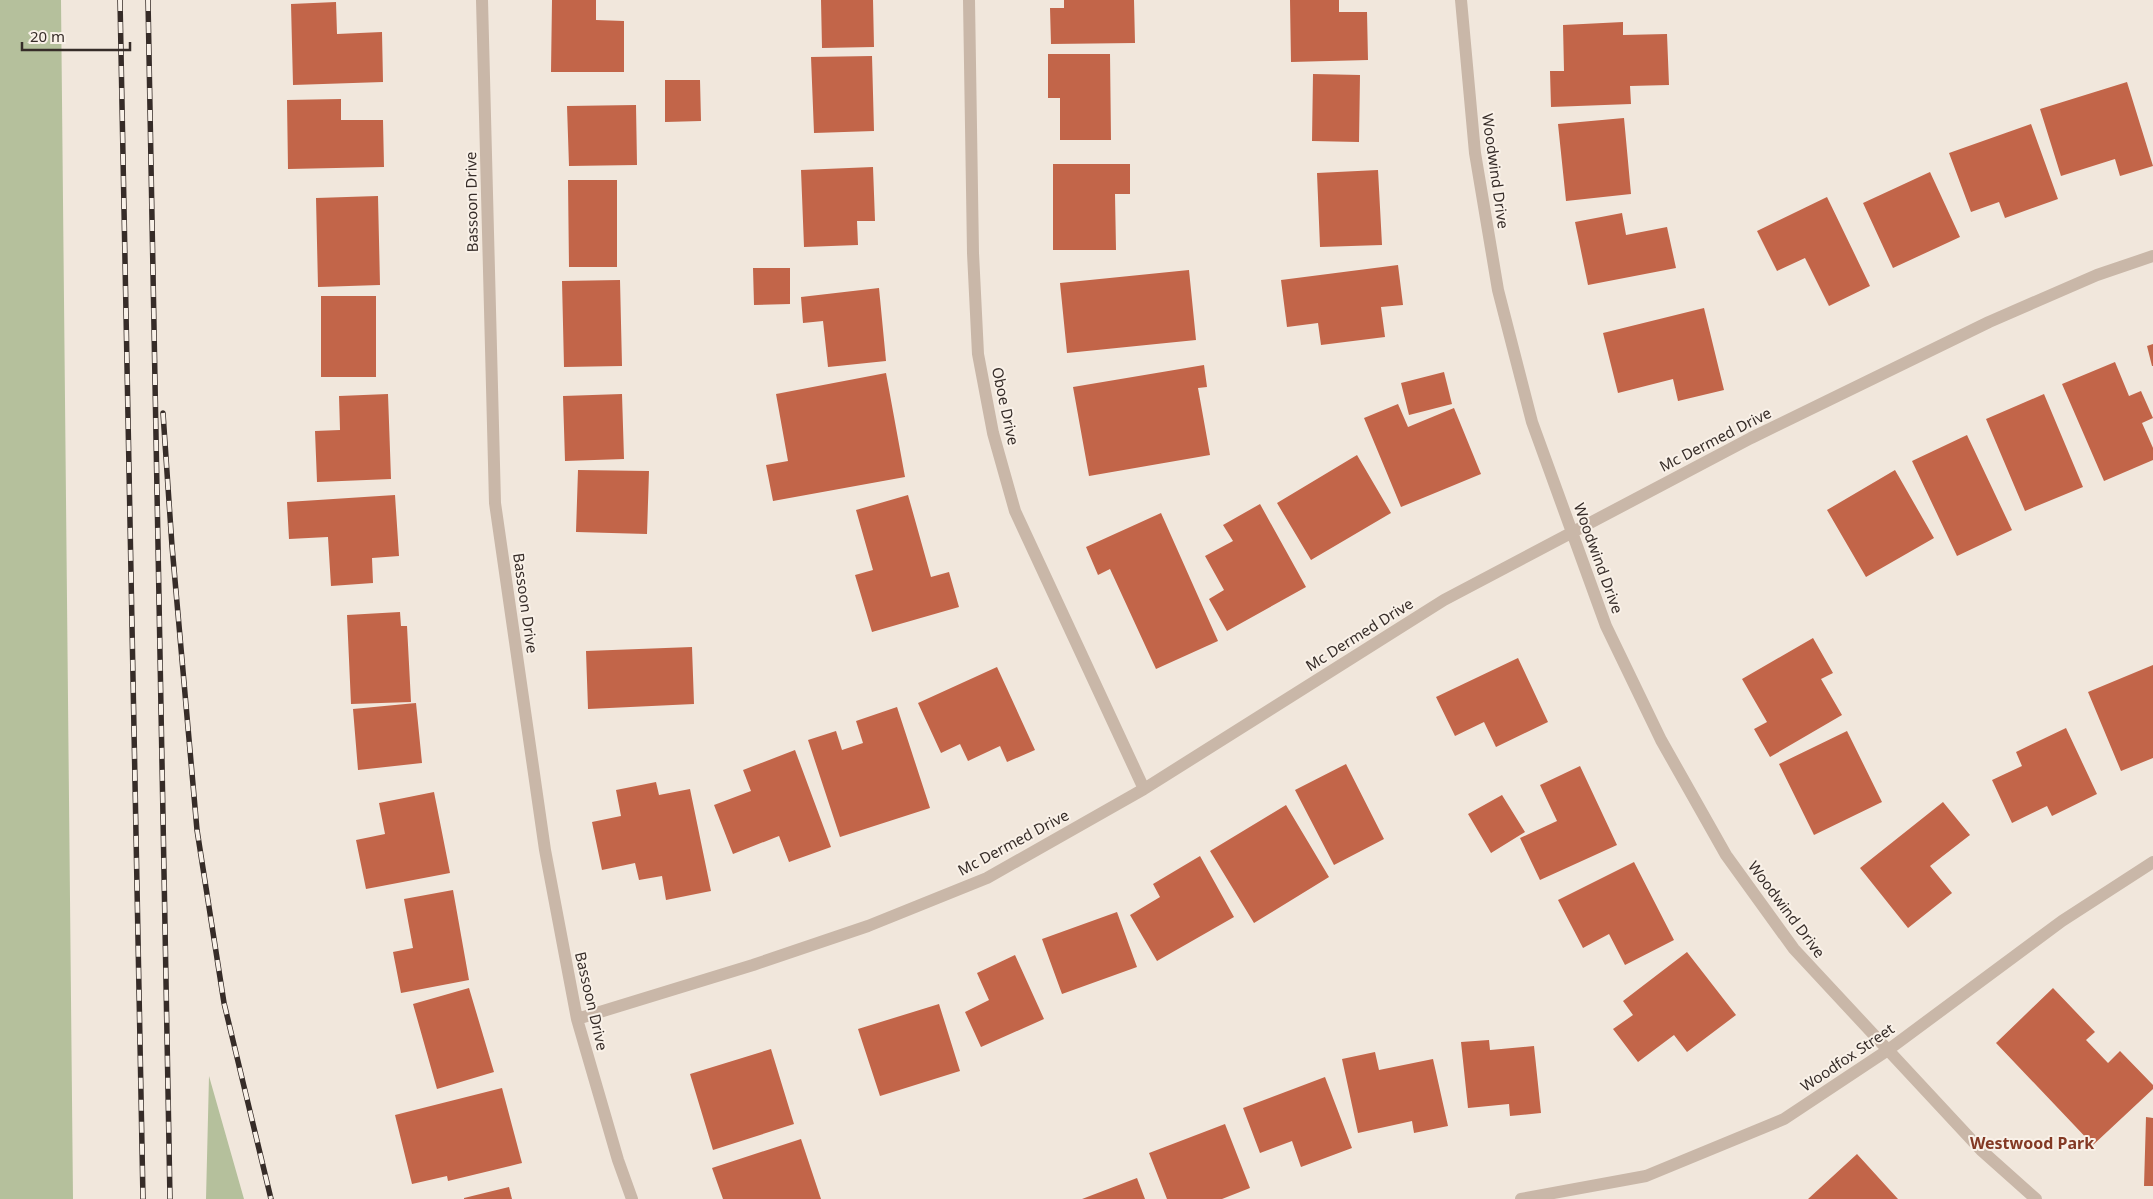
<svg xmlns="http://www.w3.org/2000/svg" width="2153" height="1199" font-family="'Noto Sans',sans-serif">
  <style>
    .green { fill: #b5c09c }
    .building { fill: #c26549 }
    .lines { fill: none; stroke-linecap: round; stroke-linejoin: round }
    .street { stroke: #c9b7a8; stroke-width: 12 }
    .rail-casing { stroke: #362c28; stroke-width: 5.5 }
    .rail { stroke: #f9f1e8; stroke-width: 4; stroke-dasharray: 11; stroke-linecap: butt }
    .labels { text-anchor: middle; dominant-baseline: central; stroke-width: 4; stroke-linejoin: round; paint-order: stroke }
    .street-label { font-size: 15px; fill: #362c28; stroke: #f9f1e8 }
    .neighbourhood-label { font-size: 16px; font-weight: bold; fill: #833924; stroke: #f9f1e8 }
  </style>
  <rect width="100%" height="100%" fill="#f1e7dc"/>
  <path class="green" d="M0,0H61L73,1199H0Z
    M209,1076L244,1199H206Z"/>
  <path class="building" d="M552,0H596V20L624,21V72H551Z
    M821,0H873L874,47L822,48Z
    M1064,0H1134L1135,43L1051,44L1050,8H1064Z
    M1290,0H1339V12H1367L1368,60L1291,62Z
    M336,2L337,34L382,32L383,82L293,85L291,4Z
    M1623,22V35L1667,34L1669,85L1630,86L1631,104L1551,107L1550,71H1564L1563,25Z
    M1048,54H1110L1111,140H1060V98H1048Z
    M872,56L874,131L814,133L811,57Z
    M1313,74L1360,75L1359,142L1312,141Z
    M665,80H700L701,121L665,122Z
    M2127,82L2153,166L2120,176L2115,159L2061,176L2040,109Z
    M341,99V120H383L384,167L288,169L287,100Z
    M636,105L637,165L569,166L567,106Z
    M1624,118L1631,194L1566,201L1558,124Z
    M2031,124L2058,199L2005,218L1999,202L1971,212L1949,153Z
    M1053,164H1130V194H1115L1116,250H1053Z
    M873,167L875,221H857L858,245L804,247L801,170Z
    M1378,170L1382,245L1320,247L1317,173Z
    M1930,172L1960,237L1893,268L1863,203Z
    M568,180H617V267H569Z
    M378,196L380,285L318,287L316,198Z
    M1827,197L1870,286L1829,306L1805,258L1777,271L1757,231Z
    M1622,213L1626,235L1667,227L1676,268L1588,285L1575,222Z
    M1398,265L1403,305L1381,307L1385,337L1321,345L1318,323L1287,327L1281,280Z
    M753,268H790V304L754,305Z
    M1189,270L1196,340L1067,353L1060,283Z
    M620,280L622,366L564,367L562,281Z
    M879,288L886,361L828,367L823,321L803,323L801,297Z
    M321,296H376V377H321Z
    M1704,308L1724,390L1678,401L1673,379L1618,393L1603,333Z
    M2153,344V366H2152L2147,346Z
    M2115,362L2129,396L2141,391L2153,418L2142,423L2153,448V460L2104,481L2062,384Z
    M1204,365L1207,387L1198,388L1210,455L1089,476L1073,387Z
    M1444,372L1452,404L1409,415L1401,383Z
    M886,373L905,477L773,501L766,465L788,461L776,394Z
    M388,394L391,479L317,482L315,431L340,430L339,396Z
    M622,394L624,459L565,461L563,396Z
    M2044,394L2083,487L2025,511L1986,419Z
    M1398,404L1408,427L1454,408L1481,474L1401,507L1364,418Z
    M1967,435L2012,530L1957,556L1912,461Z
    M1357,455L1391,513L1311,560L1277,503Z
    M578,470L649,471L647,534L576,532Z
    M1895,470L1934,538L1866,577L1827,510Z
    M395,495L399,556L372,558L373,583L331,586L328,537L289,539L287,502Z
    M908,495L931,577L949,572L959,607L872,632L855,575L873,570L856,510Z
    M1260,504L1306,587L1227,631L1209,599L1224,590L1205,556L1233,541L1223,525Z
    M1161,513L1218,641L1156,669L1110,569L1098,575L1086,547Z
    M400,612L401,626H407L411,702L351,704L347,615Z
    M1813,638L1833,673L1821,679L1842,715L1770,757L1754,729L1767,722L1742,679Z
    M692,647L694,704L588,709L586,651Z
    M1518,658L1548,722L1496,747L1484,722L1455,736L1436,697Z
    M2153,665V758L2121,771L2088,692Z
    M997,667L1035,750L1007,762L1000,746L968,761L960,744L941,753L918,703Z
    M416,703L422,763L358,770L353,709Z
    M897,707L930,808L840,837L808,740L836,731L842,750L863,743L856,721Z
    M2066,728L2097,794L2052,816L2047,806L2012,823L1992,780L2022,766L2016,752Z
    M1847,731L1882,802L1814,835L1779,764Z
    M795,750L831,847L789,862L779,836L733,854L714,805L751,791L743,770Z
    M1346,764L1384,839L1334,865L1295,790Z
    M1580,766L1617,845L1540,880L1520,838L1557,821L1540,785Z
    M656,782L659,795L690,789L711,891L666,900L662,876L639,880L635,863L602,870L592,822L621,816L616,790Z
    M434,792L450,873L366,889L356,840L385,834L379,803Z
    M1502,795L1525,832L1491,853L1468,814Z
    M1943,802L1970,835L1930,866L1952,893L1908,928L1860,868Z
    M1286,805L1329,877L1254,923L1210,851Z
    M1200,856L1234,917L1157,961L1130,915L1160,897L1153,884Z
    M1634,862L1674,940L1625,965L1609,934L1583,948L1558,900Z
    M453,890L469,980L401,993L393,952L413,948L404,899Z
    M1117,912L1137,967L1062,994L1042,939Z
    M1687,952L1736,1015L1687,1052L1674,1035L1638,1062L1613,1029L1633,1015L1623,1001Z
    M1015,955L1044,1019L981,1047L965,1012L989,1000L977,973Z
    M469,988L494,1072L437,1089L413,1004Z
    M2053,988L2095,1032L2086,1040L2108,1063L2120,1051L2153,1085V1089L2093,1145L1996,1043Z
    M939,1004L960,1071L880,1096L858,1029Z
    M1489,1040L1490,1050L1534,1046L1541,1113L1510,1116L1509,1104L1468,1108L1461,1042Z
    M771,1049L794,1124L713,1150L690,1074Z
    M1375,1052L1379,1070L1433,1059L1448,1126L1414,1133L1412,1121L1358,1133L1342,1059Z
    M1325,1077L1352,1148L1301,1167L1292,1141L1260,1153L1243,1108Z
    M502,1088L522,1163L448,1181L447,1176L412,1184L395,1115Z
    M2146,1117L2153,1118V1186H2144Z
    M1225,1124L1250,1188L1222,1199H1167L1149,1153Z
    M801,1139L821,1199H723L712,1168Z
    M1857,1154L1898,1199H1808Z
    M1137,1178L1145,1199H1082Z
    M509,1187L512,1199H464V1198Z"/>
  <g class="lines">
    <path class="street" d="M482,0L495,503L545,850L577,1019L618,1160L632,1199
      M969,0L973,253L978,354L993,433L1015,511L1144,789
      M1461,0L1475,153L1498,290L1532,422L1606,626L1661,740L1726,855L1794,949L1981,1150L2036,1199
      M577,1019L753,965L868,926L987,878L1144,789L1444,600L1751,438L1989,322L2097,275L2153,256
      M1521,1199L1646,1176L1784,1119L1888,1050L2062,921L2153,862"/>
    <g class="rail-casing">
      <path id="rail" d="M120,0L143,1199
        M148,0L170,1199
        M163,413L172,546L197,830L224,1003L271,1199"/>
    </g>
    <use href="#rail" class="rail"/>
  </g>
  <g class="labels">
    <g class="street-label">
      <text transform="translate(1496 171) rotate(82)">Woodwind Drive</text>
      <text transform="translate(471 202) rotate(-91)">Bassoon Drive</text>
      <text transform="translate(1006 406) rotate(78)">Oboe Drive</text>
      <text transform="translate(1715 439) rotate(-27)">Mc Dermed Drive</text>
      <text transform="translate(1599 558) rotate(70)">Woodwind Drive</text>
      <text transform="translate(526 603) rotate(82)">Bassoon Drive</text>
      <text transform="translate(1359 634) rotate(-32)">Mc Dermed Drive</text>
      <text transform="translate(1013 842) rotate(-28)">Mc Dermed Drive</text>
      <text transform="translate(1787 909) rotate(53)">Woodwind Drive</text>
      <text transform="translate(592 1001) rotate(77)">Bassoon Drive</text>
      <text transform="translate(1847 1057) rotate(-34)">Woodfox Street</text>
    </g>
    <g class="neighbourhood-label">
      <text x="2032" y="1143">Westwood Park</text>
    </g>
  </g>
  <path d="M22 42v8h108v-8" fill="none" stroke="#362c28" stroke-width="2.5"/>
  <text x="30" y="42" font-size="15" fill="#362c28" stroke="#f9f1e8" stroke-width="4" paint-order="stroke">20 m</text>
</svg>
